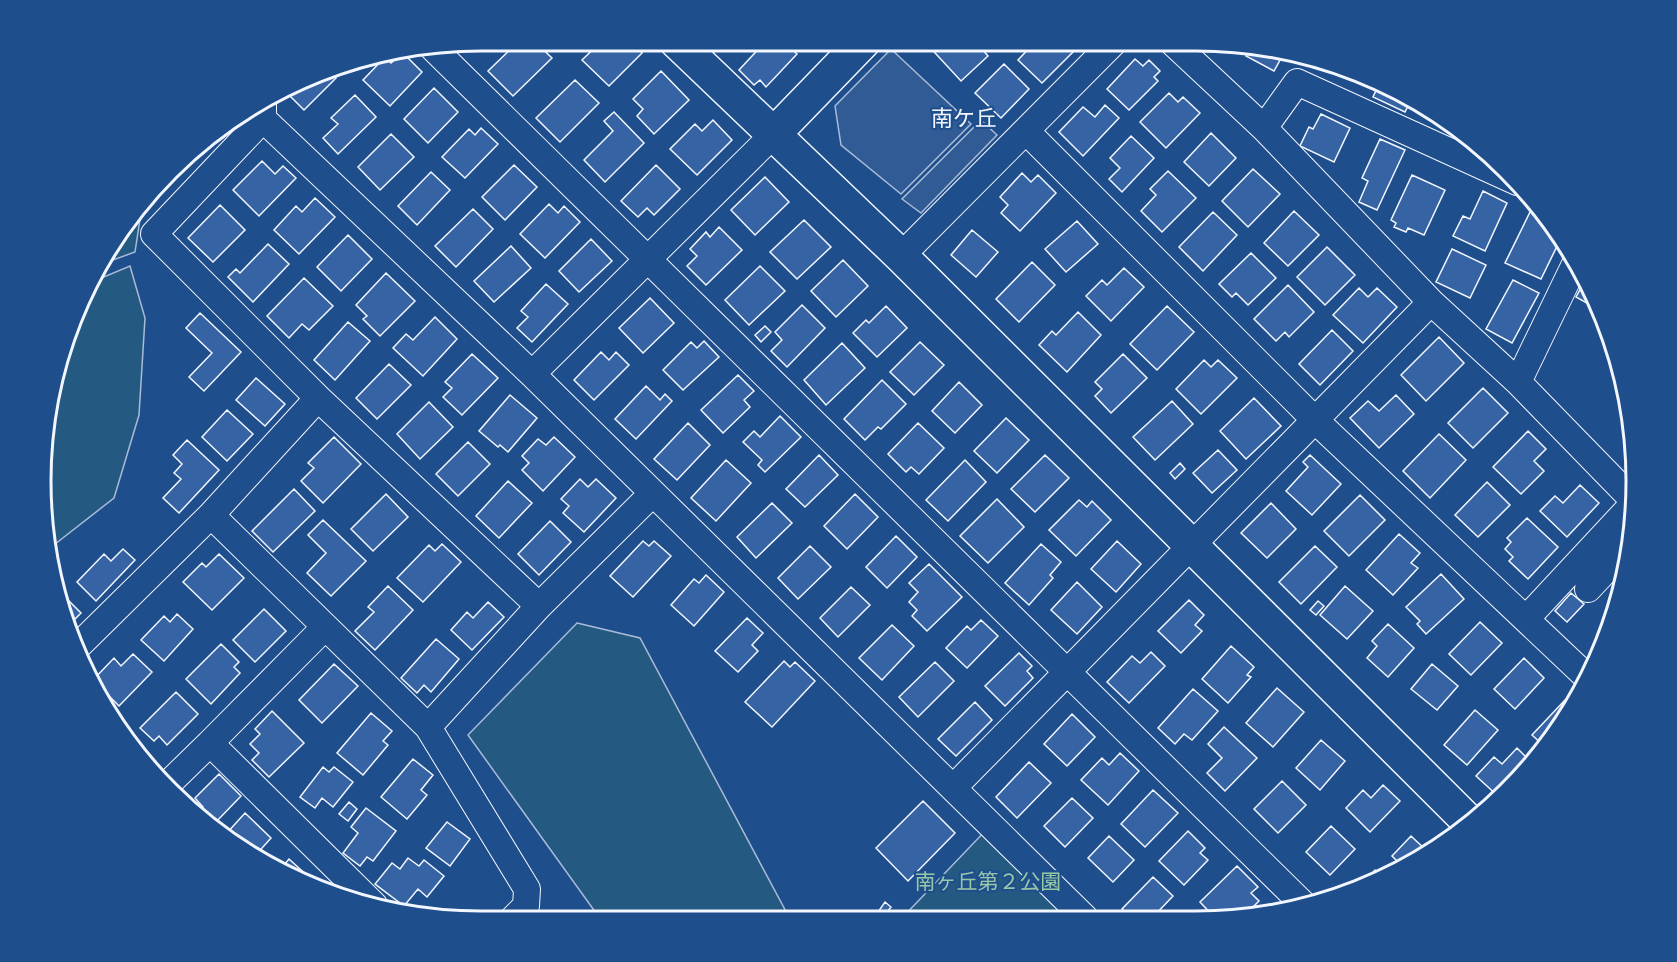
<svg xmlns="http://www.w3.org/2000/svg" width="1677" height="962" font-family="Arial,'Noto Sans JP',sans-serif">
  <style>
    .green { fill: #245a82; stroke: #a8bbd7; stroke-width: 1.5 }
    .parking { fill: #305b95; stroke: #a8bbd7; stroke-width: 1.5 }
    .building { fill: #3563a3; stroke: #f2f6ff; stroke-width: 1.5 }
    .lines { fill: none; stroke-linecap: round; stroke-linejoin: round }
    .minor-casing { stroke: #f2f6ff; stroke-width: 28 }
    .tertiary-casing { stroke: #f2f6ff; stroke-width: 36 }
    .minor { stroke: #1f4e8c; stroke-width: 26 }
    .tertiary { stroke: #1f4e8c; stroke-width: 33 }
    .labels { text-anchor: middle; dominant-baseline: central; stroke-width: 4.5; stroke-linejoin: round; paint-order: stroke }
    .park-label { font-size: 21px; fill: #97c8a6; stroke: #1f4e8c }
    .neighbourhood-label { font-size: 22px; fill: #f2f6ff; stroke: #1f4e8c }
    .rim { fill: none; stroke: #f2f6ff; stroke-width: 3 }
  </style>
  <rect width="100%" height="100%" fill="#1f4e8c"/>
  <path class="green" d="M135,215L140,219L135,252L102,264L115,236Z
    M130,266L145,318L139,415L114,498L50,548L41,509L56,367L94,281Z
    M577,623L640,638L790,919L601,920L468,735Z
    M988,828L1079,918L901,919Z"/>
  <path class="parking" d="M891,49L971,124L901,194L841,145L835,106Z
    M981,120L997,135L921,213L902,199Z"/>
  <path class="building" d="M482,41L473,49L466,43L481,40Z
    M519,41H534L552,58L513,96L488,71Z
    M602,41H630L642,53L609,86L582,60Z
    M766,41H783L797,54L766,87L760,80L754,85L739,70Z
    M924,41H975L988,56L961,81Z
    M1036,41H1080L1082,43L1042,83L1018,60Z
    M1252,46L1285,51L1274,71L1246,56Z
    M403,53L422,72L390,106L363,80L385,57L391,63Z
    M1135,59L1143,66L1149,60L1160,71L1154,77L1158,81L1129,110L1107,89Z
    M1004,64L1029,89L1001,118L975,93Z
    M328,70L336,78L304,110L286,92Z
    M661,71L689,100L654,134L637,116L643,109L633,99Z
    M575,80L599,103L560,142L536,118Z
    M1379,84L1412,98L1405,112L1373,97Z
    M434,88L458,112L428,143L404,119Z
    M1169,93L1178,102L1183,97L1200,113L1166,148L1140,122Z
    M355,95L376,117L338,154L323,138L338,124L331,118Z
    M1105,105L1119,118L1083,156L1059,132L1083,107L1095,117Z
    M614,112L644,143L605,182L584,160L613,131L604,121Z
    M1321,114L1350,128L1334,162L1300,146L1309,127L1313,129Z
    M713,120L732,140L697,175L670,149L695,124L702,131Z
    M481,128L498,144L465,178L442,157L469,129L475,135Z
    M1211,133L1236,158L1209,186L1184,162Z
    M391,134L414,157L380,190L358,167Z
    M1131,136L1154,158L1122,192L1109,179L1120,168L1110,158Z
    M1380,139L1405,150L1377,210L1359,202L1368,181L1362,178Z
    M262,161L275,174L283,166L296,178L259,216L233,190Z
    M514,165L537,187L505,220L482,197Z
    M656,165L680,189L654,215L647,208L638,217L621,201Z
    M1253,169L1280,194L1248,227L1222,201Z
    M1168,171L1196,198L1162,232L1141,211L1156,195L1150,189Z
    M431,172L450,190L417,225L398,206Z
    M1022,173L1031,182L1038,175L1056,193L1020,231L1001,213L1008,205L1000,197Z
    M1412,175L1445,190L1424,235L1408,228L1406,232L1394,227L1396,223L1391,220Z
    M765,177L789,202L755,235L731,210Z
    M1483,191L1507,203L1485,251L1453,236L1463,216L1470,219Z
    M315,198L335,217L299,254L274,230L296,206L302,212Z
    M549,204L558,213L564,206L580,222L545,258L520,234Z
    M220,205L245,230L213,262L188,238Z
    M473,209L493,229L456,267L435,246Z
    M1531,210L1549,219L1561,238L1541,279L1505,263Z
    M1294,211L1319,235L1288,266L1264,243Z
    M1213,212L1237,235L1203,271L1179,247Z
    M804,220L831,247L797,279L770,252Z
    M1077,221L1098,244L1066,272L1045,249Z
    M719,227L742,250L706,285L687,266L697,256L690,249L706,232L710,237Z
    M972,230L998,252L976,277L951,255Z
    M348,235L372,259L341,291L317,267Z
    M591,239L612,261L579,292L559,271Z
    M268,244L289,264L253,302L228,277L236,269L240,273Z
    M511,246L531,268L494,302L474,281Z
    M1327,247L1355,275L1325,305L1297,277Z
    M1452,249L1486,265L1470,298L1436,282Z
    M1251,253L1276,278L1248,305L1236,293L1232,297L1219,284Z
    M843,260L868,286L836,317L811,291Z
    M1032,262L1055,285L1019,322L996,299Z
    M760,266L785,291L749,325L725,300Z
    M1124,268L1144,287L1111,321L1086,296L1102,280L1107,285Z
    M386,273L415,301L380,336L363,319L367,316L356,305Z
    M304,278L333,306L309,330L302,324L289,338L267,316Z
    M1513,280L1539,293L1512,343L1486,329Z
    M546,284L568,304L532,342L517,328L528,317L521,311Z
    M1583,284L1592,289L1599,310L1576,297Z
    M1288,285L1314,312L1289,337L1285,332L1276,341L1254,319Z
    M1359,288L1368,297L1377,288L1397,307L1363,343L1333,315Z
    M650,298L674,323L643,353L619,328Z
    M802,305L825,328L787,367L771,351L782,340L775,332Z
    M886,306L907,328L877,357L853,333L866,320L869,323Z
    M1167,306L1194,332L1157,370L1130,344Z
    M1078,312L1101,335L1067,372L1039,345L1052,331L1056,335Z
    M200,313L241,352L204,391L189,377L212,353L186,328Z
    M435,317L457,339L423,376L393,348L406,334L413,340Z
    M348,322L370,341L335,380L314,360Z
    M765,326L771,332L761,342L755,335Z
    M1332,330L1353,351L1320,385L1299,364Z
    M1439,337L1464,363L1426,401L1401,375Z
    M704,341L719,357L683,390L663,370L691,342L697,348Z
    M920,342L944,365L914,395L890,372Z
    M842,343L865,368L826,405L804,380Z
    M601,352L609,360L616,352L629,365L594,400L574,380Z
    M472,354L498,378L462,415L443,397L452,388L445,382Z
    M1123,354L1147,378L1111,413L1095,396L1102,389L1095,382Z
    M1204,360L1211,367L1218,360L1237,378L1201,414L1176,389Z
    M389,364L411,385L377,419L356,398Z
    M738,375L754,391L744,400L750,407L723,433L701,410Z
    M256,378L285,404L265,426L236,400Z
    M882,380L906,404L881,429L878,427L865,440L844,419Z
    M959,382L982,405L955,433L932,411Z
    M646,386L660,400L665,394L672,401L636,439L615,419Z
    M1483,388L1508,413L1473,448L1448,423Z
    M510,395L537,418L508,452L500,445L498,447L479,431Z
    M1396,395L1414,414L1379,448L1350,418L1368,401L1379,411Z
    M1254,398L1281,426L1246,459L1220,431Z
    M1172,401L1193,424L1155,460L1133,437Z
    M429,402L453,427L420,459L397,434Z
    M227,410L253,434L227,461L202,437Z
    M780,416L801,437L765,472L758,465L762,460L743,442L754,431L760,437Z
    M1006,418L1029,440L997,473L974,451Z
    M688,423L710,445L677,480L654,459Z
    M918,423L944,448L919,474L911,467L906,472L888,454Z
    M1528,431L1546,449L1534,461L1544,471L1521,494L1493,467Z
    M1439,434L1466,460L1430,498L1403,471Z
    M334,437L361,464L323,503L301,481L314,468L308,463Z
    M554,437L575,457L543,491L522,470L529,463L522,456L538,439L546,445Z
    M187,440L219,470L179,513L163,498L181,479L174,473L182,464L173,455Z
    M468,442L490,464L458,496L436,474Z
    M1218,450L1237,470L1212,493L1193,473Z
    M819,455L838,475L805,507L786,489Z
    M1045,455L1069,478L1035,512L1011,489Z
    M1310,455L1341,484L1312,515L1286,491L1308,467L1303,462Z
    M726,460L751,483L716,521L691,498Z
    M965,460L986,482L948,521L926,500Z
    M1180,463L1185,469L1175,479L1170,473Z
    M580,479L588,487L596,479L616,498L584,532L563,513L569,506L561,499Z
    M508,481L532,503L499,538L476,516Z
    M1487,482L1510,505L1478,537L1455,515Z
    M1580,485L1599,503L1567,537L1540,511L1555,496L1563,503Z
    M294,489L315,511L273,552L252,531Z
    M386,494L408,517L373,551L351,529Z
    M855,494L878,517L847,549L824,526Z
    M1360,495L1385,520L1349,556L1324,531Z
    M997,499L1024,527L988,563L960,536Z
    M1079,500L1087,507L1092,501L1111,520L1076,556L1049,530Z
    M772,503L792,523L756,558L737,537Z
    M1271,503L1296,529L1267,558L1241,533Z
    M1527,518L1558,547L1528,579L1509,561L1513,557L1505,549L1511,542L1507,538Z
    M323,520L366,561L331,596L307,573L326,553L308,535Z
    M550,521L571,542L539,575L518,554Z
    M1399,534L1420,553L1411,563L1418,568L1393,595L1366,570Z
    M896,536L917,557L887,588L866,567Z
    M643,541L649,546L654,541L671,556L633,597L610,576Z
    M1117,541L1141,564L1116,592L1091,569Z
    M442,544L461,562L423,602L397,578L429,545L435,551Z
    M1041,544L1061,562L1050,575L1053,578L1029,605L1005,583Z
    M810,546L831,567L798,599L778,578Z
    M1315,546L1337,567L1301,604L1279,582Z
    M123,549L135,560L96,601L77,582L104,554L111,561Z
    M219,554L244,578L212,610L183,582L202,563L206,567Z
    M929,564L962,597L927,631L912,616L917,610L909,602L918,592L909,583Z
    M1441,574L1464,599L1426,634L1417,624L1420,621L1406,607Z
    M706,575L724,592L694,626L671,605L694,579L699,583Z
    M1077,582L1102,607L1077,634L1051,610Z
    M388,586L413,610L375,650L355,631L374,612L368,607Z
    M1345,586L1373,611L1347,639L1320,615Z
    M851,587L870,605L838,637L820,618Z
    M61,593L81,613L68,626Z
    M1571,593L1584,604L1567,622L1555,611Z
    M1189,600L1204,615L1195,625L1202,631L1181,653L1158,631Z
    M1318,601L1324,606L1316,615L1310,610Z
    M488,602L504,617L472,650L451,630L467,612L473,618Z
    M264,609L286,631L255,662L233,640Z
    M177,614L193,629L164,661L141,640L164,616L170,622Z
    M747,618L763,633L752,645L758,651L738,672L715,651Z
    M981,620L998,636L967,668L946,648L967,626L971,630Z
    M1480,622L1502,643L1471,675L1449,654Z
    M1388,624L1414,648L1388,677L1367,658L1377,646L1372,641Z
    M892,625L914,646L882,680L859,658Z
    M436,639L459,659L431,692L424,685L417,693L401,678Z
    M221,644L239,662L234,667L240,673L211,704L186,679Z
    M1231,646L1254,667L1247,675L1251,677L1228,703L1202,679Z
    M1151,652L1165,666L1129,703L1107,682L1132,656L1140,663Z
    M1019,653L1032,666L1027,671L1033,678L1005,706L985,686Z
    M133,654L152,672L119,706L93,680L114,658L121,666Z
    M1524,658L1544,678L1515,709L1494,689Z
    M784,661L790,667L795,662L815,681L772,727L745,702Z
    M935,662L954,681L918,717L899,697Z
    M334,664L358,686L322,723L299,700Z
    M1432,664L1458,686L1437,710L1411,689Z
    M1277,688L1304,712L1273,747L1246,723Z
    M1193,689L1218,711L1192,740L1184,734L1175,744L1158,728Z
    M176,692L198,714L167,745L159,736L154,741L140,728Z
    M1565,700L1573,707L1544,746L1532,735Z
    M975,702L992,720L956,756L938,739Z
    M1475,710L1498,730L1467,765L1444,745Z
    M272,711L304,743L269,777L252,760L259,753L250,744L260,734L255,729Z
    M371,713L392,731L383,741L388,745L363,775L337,753Z
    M1072,714L1095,737L1067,766L1044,744Z
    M1224,727L1257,758L1225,791L1207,773L1222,758L1208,744Z
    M1321,740L1345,761L1320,790L1296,768Z
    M1517,748L1531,762L1500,798L1476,776L1494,757L1502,764Z
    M1120,753L1139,771L1108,805L1081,780L1102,758L1109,765Z
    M413,759L433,775L421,790L427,795L407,819L381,797Z
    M1029,762L1051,783L1017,818L996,797Z
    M323,767L329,772L334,767L353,782L333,807L322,798L315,808L300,797Z
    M219,774L241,796L214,824L199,811L203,807L195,798Z
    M1282,781L1306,805L1278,833L1254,809Z
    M1383,785L1400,801L1370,832L1346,808L1363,790L1371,798Z
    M1153,790L1178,813L1145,847L1121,824Z
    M1072,798L1093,818L1065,847L1044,826Z
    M923,801L955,833L908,881L876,848Z
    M349,802L357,809L348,821L339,814Z
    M366,808L396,831L373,861L367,857L360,866L343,853L358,833L351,827Z
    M245,813L271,838L254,857L226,834Z
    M447,822L470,839L450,866L426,848Z
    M1331,826L1355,849L1330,875L1306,852Z
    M1188,831L1205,848L1200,853L1208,860L1184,885L1159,861Z
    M1109,836L1134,860L1113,882L1088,858Z
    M1411,836L1429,853L1402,866L1392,856Z
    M408,858L419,866L424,860L444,876L427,897L418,889L404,906L375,884L392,863L400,869Z
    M289,859L311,879L307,883L279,871Z
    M1237,866L1258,887L1251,893L1259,901L1242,918H1215L1200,902Z
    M1375,870L1382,876L1359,888Z
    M1153,877L1173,896L1152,918H1132L1122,909Z
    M885,902L891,907L884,916L878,912Z"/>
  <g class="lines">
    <g class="minor-casing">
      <path id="minor" d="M1171,41L1264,128L1431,302L1518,382L1634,501
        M433,48L1305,906
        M263,119L532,374L1085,918
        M1264,128L1297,82L1517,182
        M1027,132L1316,421L1588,678
        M901,256L1115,41
        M532,374L774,134
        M1518,382L1576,262
        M318,398L539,606
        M211,515L428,727L527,889L526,906L512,920
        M1588,589L1632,542
        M1526,619L1634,503
        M74,650L211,515L318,398L154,234L263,119V104
        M428,727L539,606L652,494
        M210,743L324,628
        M167,785L210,743L374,905
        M953,788L1431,302"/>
    </g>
    <g class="tertiary-casing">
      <path id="tertiary" d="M676,41L901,256L1470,823
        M774,134L864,41"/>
    </g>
    <use href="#minor" class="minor"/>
    <use href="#tertiary" class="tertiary"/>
  </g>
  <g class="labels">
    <g class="park-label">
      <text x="988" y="881">南ヶ丘第２公園</text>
    </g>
    <g class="neighbourhood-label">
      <text x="964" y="118">南ケ丘</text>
    </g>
  </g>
  <path d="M0 0H1677V962H0ZM481 51H1196A430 430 0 0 1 1626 481V481A430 430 0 0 1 1196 911H481A430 430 0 0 1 51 481V481A430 430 0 0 1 481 51Z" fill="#1f4e8c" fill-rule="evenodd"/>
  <path class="rim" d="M481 51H1196A430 430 0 0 1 1626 481V481A430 430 0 0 1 1196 911H481A430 430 0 0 1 51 481V481A430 430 0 0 1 481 51Z"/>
</svg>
